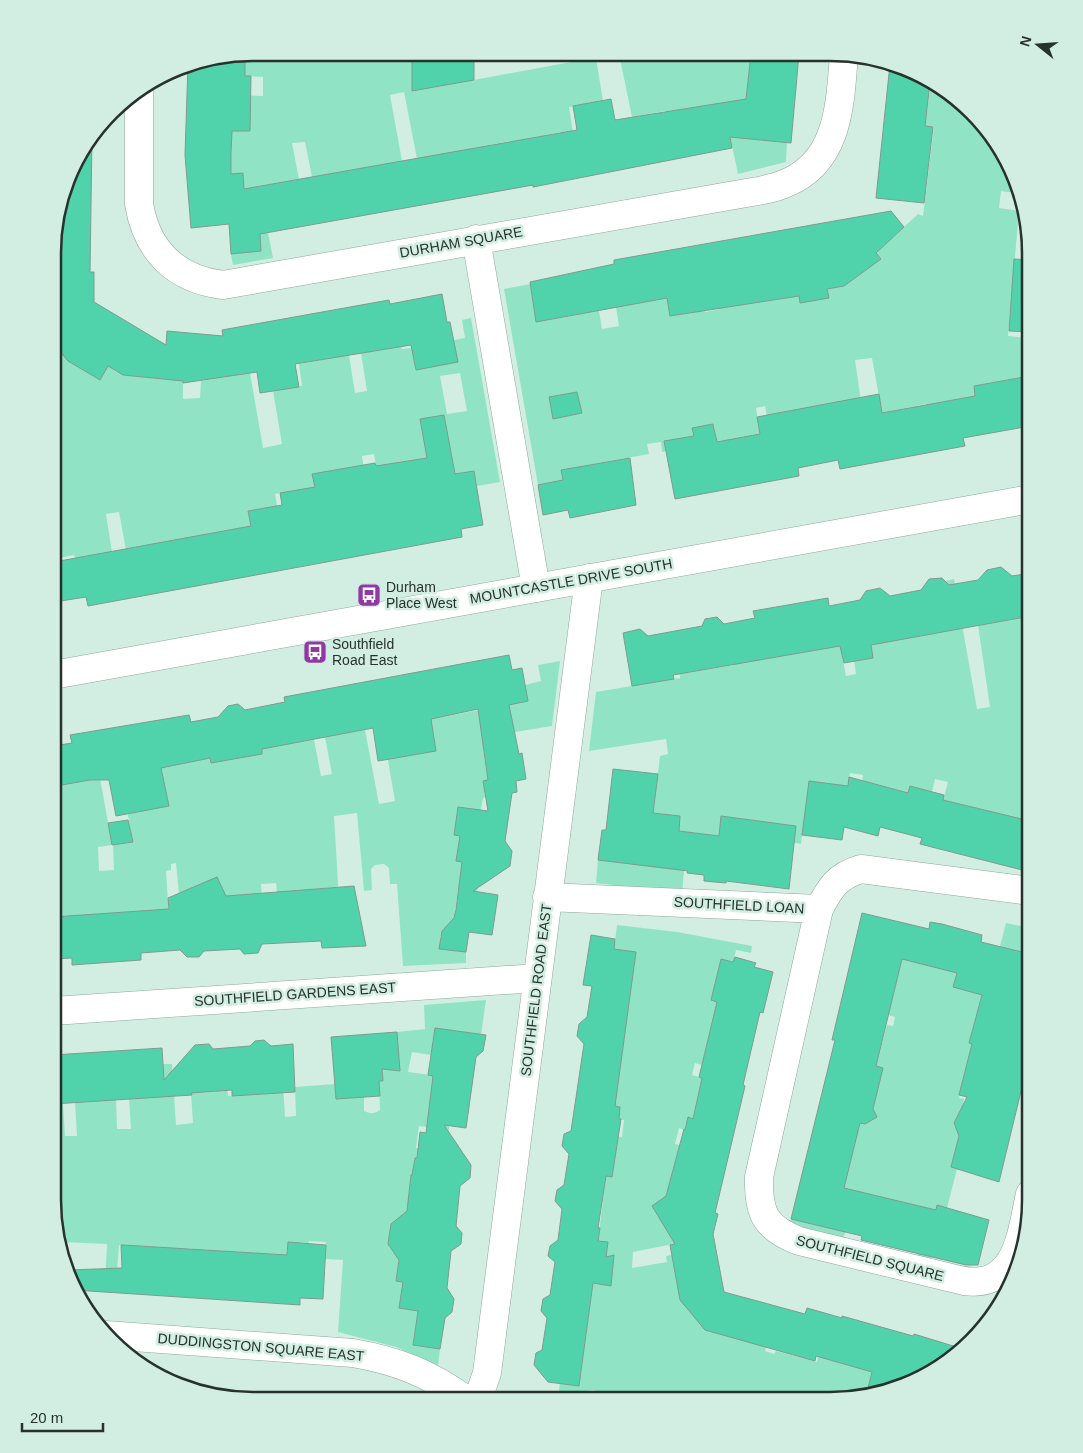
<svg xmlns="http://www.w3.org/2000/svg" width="1083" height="1453" font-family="Helvetica,sans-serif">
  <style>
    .green { fill: #90e4c5; fill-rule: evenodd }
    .building { fill: #50d3aa; stroke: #809a8f }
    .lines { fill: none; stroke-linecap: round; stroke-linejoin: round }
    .street-casing { stroke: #8ea89e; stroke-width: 29 }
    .secondary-casing { stroke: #8ea89e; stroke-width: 29 }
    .street { stroke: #fff; stroke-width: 28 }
    .secondary { stroke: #fff; stroke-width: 28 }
    .labels { text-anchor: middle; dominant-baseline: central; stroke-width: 5; stroke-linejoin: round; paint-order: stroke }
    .street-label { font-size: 14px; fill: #27322e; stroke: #d2eee2 }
    .poi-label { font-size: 14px; fill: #27322e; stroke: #d2eee2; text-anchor: start }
    .rim { fill: none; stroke: #27322e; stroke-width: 2.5 }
  </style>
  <rect width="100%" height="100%" fill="#d2eee2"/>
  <path class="green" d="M253,53H412V57L431,88L593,58V53L751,54L744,118L765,140L787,143L786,162L738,174L723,103L673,111L668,128L665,111L632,117L619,54L596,58L603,101L569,107L576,152L567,154L562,132L520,140L515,167L510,141L417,159L404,92L390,95L402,161L360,192L355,169L312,177L305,142L292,143L299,179L259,186L273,258L233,265L231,254L261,251L259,222L247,223L243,174H231V131H250V109L221,95L263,96V77L245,76V54Z
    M931,82L952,94L1010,164L1016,193L1001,191L999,208L1019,211L1008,336L1028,338C1027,355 1030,369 1030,386L994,393L992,383L974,386L975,396L938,403L941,424L930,425L926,404L882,413L872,358L855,360L861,402L770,433L765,406L756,408L760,434L717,443L714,424L693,428L696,446L662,452L661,442L647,444L649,454L561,470L563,480L538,485L504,289L530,284L537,322L577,315L573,290L595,288L602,329L619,326L616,307L667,297L670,316L687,313L684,294L698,272L705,312L720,309L719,305L747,300L748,304L774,300L771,278L829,298L827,289L846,285L844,275L881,259L876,253L918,214L923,216L934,127L925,126ZM577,392L582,413L553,419L549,397Z
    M471,318L500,482L477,486L474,471L454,475L428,458L413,460L382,503L374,454L362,456L369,505L326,472L313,474L316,493L297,490L275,494L280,521L269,523L266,508L248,511L251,527L126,550L119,512L106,514L112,552L75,558L74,555L54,559V344L83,370L99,380L108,366L117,372L124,355L142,357L140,377L183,381V399L200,398L201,381L250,373L263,448L282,444L273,391L302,386L299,364L349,355L355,393L367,391L361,353L401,346L402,349L412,348L416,370L431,367L428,345L465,338L462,320ZM460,373L467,411L447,414L440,376ZM444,415L448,437L424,442Z
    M954,579L977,709L990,707L978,625L1025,617V619H1030V810L1024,809L1021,819L943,800L948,782L935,779L931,796L908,793L862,781L863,775L850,773L848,786L802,835L801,844L790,842L792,825L745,823V819L722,816L719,836L692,833L686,847L682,894L596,883L598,860L679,826L680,816L653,813L660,756L668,754L666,739L589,751L596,692L680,678V674L734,665L730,642L840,645L846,676L856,674L854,661L871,644L954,629L946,581Z
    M560,661L552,726L515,732L516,741L483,747L485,763H489L492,780L483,781L485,797L483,798L481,810L458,807L454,835L460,836L485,865L479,876L477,892L458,890L453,930L444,929C439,934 439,943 442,949L466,952V963L403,966L397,884H390L389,868L384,864L375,865L371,869L372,890L364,891L357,813L334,816L339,900H334L333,887L313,889V901L277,892L276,883L261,884L262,899L239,926L212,879L179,894L176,863L171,864V870L166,871L170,933L53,917V768L57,786L100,778L112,845L98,847L99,871L114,870L113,844L132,842L122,774L155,808L168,806L161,768L203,759L197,722H203L211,763L262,754L258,730L267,728L271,747L309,740L302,704L307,703L321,776L332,774L325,737L365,730L379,804L395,801L385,743L431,719L527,701L525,685L541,681L538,665Z
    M1006,923L1030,928V954L1005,948L972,1044L959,1098L964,1099L961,1113L956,1119L954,1125L958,1131L965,1133L951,1167L957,1169L947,1208L937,1205L933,1219L938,1221L931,1259L974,1268L913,1274L928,1208L855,1191L839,1257L786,1242L791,1219L834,1229L827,1171L847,1176L859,1122L874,1118L875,1113L871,1106L876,1066L887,1025L893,1026L895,1017L888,1015L904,929L957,973L953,987L991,981Z
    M617,925L677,932L752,946L751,953L736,950L734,959L738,960V963L721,959L711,1000L735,1006L712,1022L702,1065L695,1063L692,1075L702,1078L694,1116L693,1119L688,1118L685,1130L679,1128L675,1144L687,1147L681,1172L673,1171L669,1183L670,1199L664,1197C658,1201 656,1203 654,1209L659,1218L665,1219V1222L713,1234V1236L633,1252L632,1268L667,1262L666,1256L672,1255L680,1298L697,1296L685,1306L693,1316L723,1291L725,1292L715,1333L771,1327L765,1351L774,1354L776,1351L817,1362L825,1335L836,1338L830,1360L873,1372L867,1392L830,1400H599L594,1390L578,1392L558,1400L561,1372L581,1374L593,1283L605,1262L608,1243L598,1241L606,1176L612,1177L614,1162L610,1136L622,1137L624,1120L619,1119L620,1107L615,1106V1101L635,952L614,949Z
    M486,1000L481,1035L431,1055L412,1052L408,1072L455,1078L427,1123L449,1126V1130L419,1126L416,1148L422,1149L419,1176L411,1175L409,1189L415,1221L398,1218L391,1224L400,1252L396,1281L403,1282L399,1308L418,1311L413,1345L440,1349L438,1365L396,1347L338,1332L343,1260L325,1259L326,1242L309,1241L308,1243L288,1242L287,1256L271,1254L179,1248L176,1286L162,1247L119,1245L116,1285H105L107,1244L62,1242L63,1237H61L53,1200V1104L63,1103L65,1136H77L75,1102L116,1099L117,1129H131L129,1098L163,1064H172L176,1125L193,1123L191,1093L216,1092L215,1073L226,1072L228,1096L248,1095L282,1068L285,1117L296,1116L295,1087L335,1084L336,1099L364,1097V1111C371,1114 374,1114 380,1110L379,1081H383L382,1069L400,1071L397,1032L425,1029L424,1005Z"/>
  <path class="building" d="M412,53H474V80L412,91Z
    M245,54V76H251L250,131H232L231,152V174L243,173L244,189L577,130L573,106L611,99L615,120L746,99L751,54H799L791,143L730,137L732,148L533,187V185L260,234L261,251L231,254L229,224L191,228L185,155L188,64Z
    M890,64L907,68L930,82L925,126L933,127L924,203L876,198Z
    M92,138L90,272H94V302L166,345L167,331L223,336L222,330L389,300L390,304L442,294L447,322H450L458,362L416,370L411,345L295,364L299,387L260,393L257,372L183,383V381L123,375L108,366L100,380L68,361L54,344V227L79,153Z
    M891,211L904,227L876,253L881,259L844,286L827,289L829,298L800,303L799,296L670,316L667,298L536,322L530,282L614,264V260Z
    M1014,259L1030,260V332L1009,331Z
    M1030,376V426L963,438L965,446L840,469L838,460L798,468L799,476L675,499L664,441L694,436L692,428L713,424L717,442L760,434L757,417L879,394L882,413L975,396L974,386Z
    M577,392L582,413L553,419L549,397Z
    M444,415L455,474L474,471L483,525L461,529L462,537L88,606L86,597L54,602V562L251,526L248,511L282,505L280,493L315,487L312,474L375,463L376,466L427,458L420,419Z
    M630,458L636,505L570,518L568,510L543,515L538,485L563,480L561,470Z
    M1001,567L1012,576L1025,574V617L871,645L873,658L844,663L840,646L673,675L674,679L632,686L623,633L640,629L648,636L702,626L705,619L717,617L724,624L755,618L753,611L828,598L829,606L860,600L866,591L880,588L890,596L921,590L929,579L942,578L949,585L978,580L987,570Z
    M509,655L512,670L522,668L528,701L509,705L519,754L522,753L526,779L516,781L517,792L512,793L505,841L512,851L510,866L473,891L498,895L492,935L469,932L466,952L439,949L442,931L454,918L456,910L462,862L456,861L460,836L454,835L458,807L488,811L483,781L488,780L478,709L431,719L436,751L378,761L373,728L262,749V754L211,763L210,758L161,768L169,806L116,816L109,780H90L56,786L53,768V746L72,743L70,735L189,715L191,722L218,717L228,706L238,704L245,710L285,702L284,697Z
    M613,769L658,774L653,813L680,816L679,831L719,836L721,816L796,826L789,889L726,881V883L704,881V875L687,873L688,871L598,860L602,830H606Z
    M849,777L908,793L910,786L944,795L943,800L1030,821V872L920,844L922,838L880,827L878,836L844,827L842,840L802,835L809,781L848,786Z
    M128,820L133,842L112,845L108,823Z
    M217,877L226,896L354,886L366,946L322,948L321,941L262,944L258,953L244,954L240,949L204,951L199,957H187L180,950L141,953V960L72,965V958L53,959V917L169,909L168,898Z
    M862,913L929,929L930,922L942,924L982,935L981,942L1030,954V1054L999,1182L951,1167L959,1136L954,1123L967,1097L959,1095L972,1044L969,1043L982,995L953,987L957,973L902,959L876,1066L883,1068L873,1109L877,1117L865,1124L860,1123L844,1188L936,1210L937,1205L989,1220L978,1265H966L861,1240L862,1236L791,1219L835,1040H832Z
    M591,935L615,939L614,949L636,952L615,1106L620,1107L619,1119H621L612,1177L606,1176L598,1228H600L598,1241L608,1242L606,1257L614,1255L611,1286L593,1283L579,1386L548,1382L534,1365L536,1353L542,1350L547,1318L541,1311L543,1299L550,1295L555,1262L548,1256L550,1246L558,1240L562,1209L555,1201L557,1190L564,1185L569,1154L562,1146L564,1134L571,1131L584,1044L577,1036L579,1024L587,1017L592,986L583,985Z
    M735,957L756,963L754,967L773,972L763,1013L760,1012L743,1085L745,1086L715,1213L718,1214L713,1234L724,1292L805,1314L807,1308L842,1318V1316L913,1336L914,1334L963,1349L919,1380L867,1392L872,1372L816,1356L815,1361L705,1330L680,1300L670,1245L675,1244L652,1206L666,1196L684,1129L685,1130L688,1117L693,1119L702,1078L699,1077L717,1002L711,1000L721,959L733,962Z
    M435,1028L486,1035L483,1051L476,1057L466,1128L444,1125L471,1165L470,1178L460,1186L456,1226L462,1233L461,1244L451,1251L447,1288L454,1299L452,1312L445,1318L440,1349L413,1345L418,1311L399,1308L403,1282L396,1281L399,1260L388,1244L391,1224L407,1211L411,1175H412L415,1158H417L420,1132L426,1133L433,1076L428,1075Z
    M397,1032L400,1071L382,1069L383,1081H379L380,1096L336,1099L331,1037Z
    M264,1040L271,1046L293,1044L295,1092L232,1096V1090L191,1093L192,1095L53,1104V1055L162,1048L164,1080L195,1045L209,1044L213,1049L250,1046L255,1041Z
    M288,1242L326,1245L323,1299L300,1298V1305L74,1290L69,1270L122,1268L121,1245H123L287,1255Z"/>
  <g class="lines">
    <g class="street-casing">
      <path id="street" d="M139,92V204C147,251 175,279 223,285L746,193C758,191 772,189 784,184C839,163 840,105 844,54
        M476,239L536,588
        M547,897L819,909C830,888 837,876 861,869L1030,891
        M819,909L759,1177C758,1213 765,1228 799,1241L964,1281C1018,1288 1021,1234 1030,1194
        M53,1011L537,978
        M106,1335L353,1353C398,1361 428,1373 465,1399
        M475,1400L480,1393L487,1373L589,578"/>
    </g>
    <g class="secondary-casing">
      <path id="secondary" d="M53,675L1030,499"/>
    </g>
    <use href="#street" class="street"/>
    <use href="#secondary" class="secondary"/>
  </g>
  <defs>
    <g id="bus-square" transform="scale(1.25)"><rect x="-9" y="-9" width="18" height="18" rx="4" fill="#9039a6" stroke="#d2eee2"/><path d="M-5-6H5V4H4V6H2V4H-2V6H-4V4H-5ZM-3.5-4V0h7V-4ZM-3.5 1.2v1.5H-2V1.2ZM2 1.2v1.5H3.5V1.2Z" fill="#fff"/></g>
  </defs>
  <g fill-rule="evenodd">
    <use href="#bus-square" x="369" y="595"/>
    <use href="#bus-square" x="315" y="652"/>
  </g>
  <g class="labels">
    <g class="street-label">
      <text transform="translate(461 242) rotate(-10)">DURHAM SQUARE</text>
      <text transform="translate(571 581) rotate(-10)">MOUNTCASTLE DRIVE SOUTH</text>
      <text transform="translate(739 905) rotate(3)">SOUTHFIELD LOAN</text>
      <text transform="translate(536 990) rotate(-83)">SOUTHFIELD ROAD EAST</text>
      <text transform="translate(295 994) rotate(-4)">SOUTHFIELD GARDENS EAST</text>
      <text transform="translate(870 1258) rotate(14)">SOUTHFIELD SQUARE</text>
      <text transform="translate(261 1347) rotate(5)">DUDDINGSTON SQUARE EAST</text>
    </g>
    <g class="poi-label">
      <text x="386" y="587">Durham<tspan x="386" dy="16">Place West</tspan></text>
      <text x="332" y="644">Southfield<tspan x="332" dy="16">Road East</tspan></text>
    </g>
  </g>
  <path d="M0 0H1083V1453H0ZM253 61H830A192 192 0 0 1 1022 253V1200A192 192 0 0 1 830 1392H253A192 192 0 0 1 61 1200V253A192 192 0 0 1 253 61Z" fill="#d2eee2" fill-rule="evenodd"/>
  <path class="rim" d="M253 61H830A192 192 0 0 1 1022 253V1200A192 192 0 0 1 830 1392H253A192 192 0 0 1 61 1200V253A192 192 0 0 1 253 61Z"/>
  <g transform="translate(1038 45) rotate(287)" stroke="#d2eee2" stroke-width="4" paint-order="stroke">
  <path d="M0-4L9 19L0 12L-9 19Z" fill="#27322e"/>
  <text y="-8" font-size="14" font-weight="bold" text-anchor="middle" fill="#27322e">N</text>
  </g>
  <path d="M22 1423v8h81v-8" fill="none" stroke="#27322e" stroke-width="2.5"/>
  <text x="30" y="1423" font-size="15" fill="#27322e" stroke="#d2eee2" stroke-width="4" paint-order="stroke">20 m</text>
</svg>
